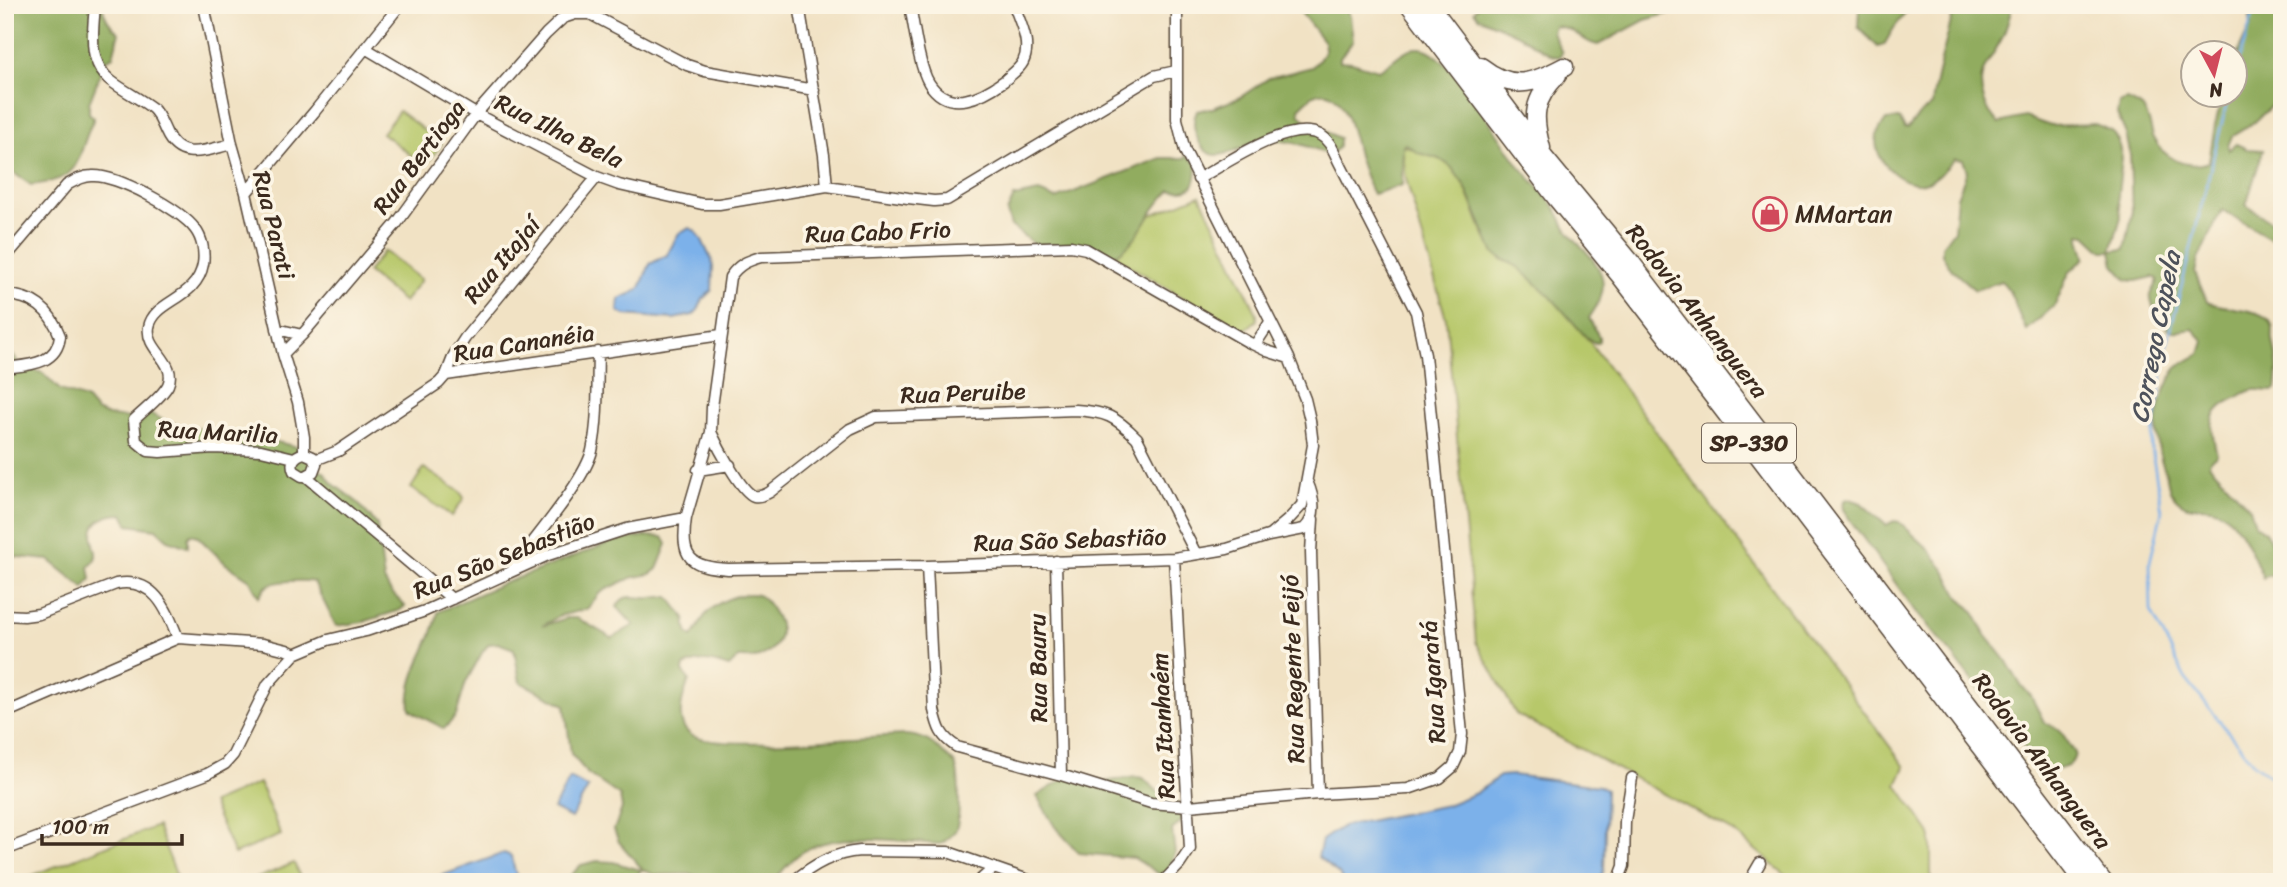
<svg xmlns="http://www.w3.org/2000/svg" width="2287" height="887" font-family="Sriracha,sans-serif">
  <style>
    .green { fill: #b7c86a; stroke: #797944; stroke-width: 2 }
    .forest { fill: #91ac5e; stroke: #666b3e; stroke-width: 2 }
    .water { fill: #7cb1ea; stroke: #5c6e84; stroke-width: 2 }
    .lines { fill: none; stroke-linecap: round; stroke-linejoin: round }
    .stream { stroke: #7cb1ea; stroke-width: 2.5 }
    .minor-casing { stroke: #564637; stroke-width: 13 }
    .motorway-casing { stroke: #564637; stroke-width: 21 }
    .minor { stroke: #fff; stroke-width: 10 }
    .motorway { stroke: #fff; stroke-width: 18 }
    .labels { text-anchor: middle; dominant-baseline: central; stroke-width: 7; stroke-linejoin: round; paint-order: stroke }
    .shield { fill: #fcf5e5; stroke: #75675a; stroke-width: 2 }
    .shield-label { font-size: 23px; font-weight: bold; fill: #3b2a1e }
    .street-label { font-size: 24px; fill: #3b2a1e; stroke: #fcf5e5 }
    .poi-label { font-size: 24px; fill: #3b2a1e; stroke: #fcf5e5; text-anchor: start }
    .water-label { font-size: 26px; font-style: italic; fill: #4e525b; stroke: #fcf5e5 }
  </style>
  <rect width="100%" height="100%" fill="#fcf5e5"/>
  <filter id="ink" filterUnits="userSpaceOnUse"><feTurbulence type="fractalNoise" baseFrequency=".0143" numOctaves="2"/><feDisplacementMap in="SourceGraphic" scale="14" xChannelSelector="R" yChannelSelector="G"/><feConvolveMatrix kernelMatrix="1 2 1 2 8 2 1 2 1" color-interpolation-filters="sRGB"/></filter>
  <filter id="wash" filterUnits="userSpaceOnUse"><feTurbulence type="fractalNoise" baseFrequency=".00686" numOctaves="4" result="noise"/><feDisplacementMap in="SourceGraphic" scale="28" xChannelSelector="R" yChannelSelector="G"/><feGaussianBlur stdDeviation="1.57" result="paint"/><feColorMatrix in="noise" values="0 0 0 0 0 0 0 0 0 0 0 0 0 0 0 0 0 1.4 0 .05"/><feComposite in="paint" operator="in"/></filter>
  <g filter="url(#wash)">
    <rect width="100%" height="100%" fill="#f1e2c4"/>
    <path class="green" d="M399,111L442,144L425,166L382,133Z
      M1402,145C1418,152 1439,155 1451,167C1475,192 1477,236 1499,257C1504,262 1513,263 1518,267C1541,282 1568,316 1586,337L1905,767L1897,785L1931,834V882H1794L1734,832L1516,714L1476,642L1446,319L1406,179Z
      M1200,195L1257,314V320L1246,329H1238L1224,322L1088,241Z
      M384,251L421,280L404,302L367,272Z
      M424,468L460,492L464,498L452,516L411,488Z
      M259,783L281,835L234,854L212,803Z
      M157,826L179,882H16Z
      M294,863L302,882H248Z"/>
    <path class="forest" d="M5,5H102C104,17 110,26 119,33L113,56L106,60L89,103V113L94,118C74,160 86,179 31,185L5,167Z
      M1295,5H1343L1350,16L1353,41L1340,57V61L1352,62L1378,70C1394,63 1405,43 1425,49C1451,57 1500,139 1518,164C1530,179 1545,193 1556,209C1560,215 1562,222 1566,228C1576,244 1595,256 1601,274C1607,291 1598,305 1589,318L1599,337V341L1595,343L1586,337L1550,296L1518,267L1494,254L1465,186L1451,167L1440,159L1418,153L1406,144L1403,145L1402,185L1373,194C1367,183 1363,171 1359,159C1354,142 1345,82 1316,94C1310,96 1304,104 1299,108L1300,115L1307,122L1339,138V147L1329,155C1311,146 1292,141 1272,140C1244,138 1212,177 1197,137C1193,128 1193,119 1197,111L1213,108L1239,98L1269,78L1312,67L1322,56L1325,49L1324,42Z
      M1479,5H1681L1674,12L1645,20L1598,45C1578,41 1579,28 1554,26L1552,32L1562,53L1559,57L1553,56L1516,34L1478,17L1474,11Z
      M1853,5H1912L1894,28L1884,45L1878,47L1858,27L1859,8Z
      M1938,5H2012C2010,16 2007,27 2002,38C1997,49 1988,60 1983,72C1977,89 1986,112 1999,123L2025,117L2051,126L2095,124L2112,131L2118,141L2122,158L2118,194L2121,217L2111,251L2125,249L2132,215L2130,152L2126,134L2117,114L2119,103L2127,100C2132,102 2138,105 2142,108C2150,116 2150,129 2154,138C2164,159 2187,170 2209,162L2215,125L2223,95L2234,94L2235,59L2251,24L2248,5H2282V95L2257,120L2232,136L2228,146L2229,150L2236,144L2247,149L2263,150L2246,205L2282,229V245L2222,210L2198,259L2195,273L2207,302C2221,309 2266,307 2272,325C2274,329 2272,336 2273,341C2277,362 2279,367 2276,390C2269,393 2263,389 2254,390C2248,390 2240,396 2234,399C2206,412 2211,428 2217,455L2210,460L2209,464L2250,508L2255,524L2265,532L2282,560V580L2268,575L2263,578C2254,557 2238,516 2215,509C2197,504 2186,513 2172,494C2168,489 2168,480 2166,474C2154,443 2153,417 2167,386C2170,380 2172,373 2177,368C2184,362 2193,358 2200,354L2204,341L2193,329C2186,330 2175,333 2170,330C2162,325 2149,304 2151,295C2153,288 2157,287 2158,279L2153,277L2136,281L2127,280L2114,265L2111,251H2103L2086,235L2080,234C2079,242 2085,250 2085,258L2069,273L2055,305L2027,330C2016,315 2015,293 2001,281L1975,290L1952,270L1942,254V246L1954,230L1957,197L1967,171L1963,160L1955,159C1948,166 1939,177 1930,181C1905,192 1870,159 1877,135C1878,130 1883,125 1886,120L1899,119L1905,128H1908L1920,114L1932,105C1935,75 1946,46 1952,16L1951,11Z
      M1186,155L1197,164C1197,186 1194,192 1171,190C1148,209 1141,241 1115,255L1087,246L1034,244L1011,226L1007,212L1014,197L1039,192L1056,199L1161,158H1185Z
      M7,346L18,363L25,367L43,373L60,390L86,399L96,411L108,416L130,418L137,424L141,422L148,412C173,428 199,428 227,432C252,436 277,442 302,448L312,464L325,473L332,483L357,502L377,525L384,580L390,591L405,606L400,610L363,622L336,626L314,582C305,580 273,580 266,587C265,588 260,595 259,597L250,580L226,564L197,536L191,534L188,537V547L168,540L156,529L129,525L123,514C111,514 93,518 93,535C92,550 103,553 89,567L91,579L84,588L49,560L9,556L5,553V347Z
      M1850,499L1861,503L1886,525L1894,521L1899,522L1930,550L1945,571L1959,596L1975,614L1986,635L2006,660L2020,684L2031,696L2044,722L2060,730L2075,753C2073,768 2063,768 2049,771L2017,740L1951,653L1914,609L1848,517L1843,507L1844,500Z
      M646,536L663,537L667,544L657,569L650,574L631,578L607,589L599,594L587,609L559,616L542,626L567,618H577L612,638L634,625L617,607C624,590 639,600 652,598C659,597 662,596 669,597L685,618L687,632L692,637C700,627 701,616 714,607C724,599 748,590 760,596C767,600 770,607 774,613C785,631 781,648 759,657C754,659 744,658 738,658L729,667C711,661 702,658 684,666L683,671L689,680C683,696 673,723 691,735C717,752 866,736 905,735C922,736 931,741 943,753C947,756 952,760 955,764C960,771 960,820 956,829C953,836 947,839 941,844C902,842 834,829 801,853C791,859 783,871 774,880L770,882H721L688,874L655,875L643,870L619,842L614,830L622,808L620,796L588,774L571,754L565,705L520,682L514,649L498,643L489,644L483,651L466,682L456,716L444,729C433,721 420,718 410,709C406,674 432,646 438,612L497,586L614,541Z
      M1067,777L1102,782L1136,777L1143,778L1157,791L1178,804L1183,813L1181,822L1172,830L1175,853L1167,873L1159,874L1134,858L1079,853L1055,827L1037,796Z
      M597,861L613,862L641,870L633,882H564L581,865Z"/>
    <path class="water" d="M690,228L695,231L702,240L712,261L713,266L712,290L703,299L698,310L693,315L673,319L625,315L618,311L619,299L635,292L640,288L650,264L667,255L679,233Z
      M1512,775L1599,786L1606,790L1604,869L1600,882H1343L1339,874L1318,857L1322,840L1343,826L1447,805L1476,793L1500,776Z
      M570,778L588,788L571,818L553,809Z
      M504,853L511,856L518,882H424Z"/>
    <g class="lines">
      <path class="stream" d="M2234,77L2256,5
        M2229,94L2167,345L2151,446L2162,511L2150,562L2151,611L2185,678L2254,764L2277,781L2282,796
        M2282,809L2275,843L2282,867"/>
    </g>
  </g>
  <g filter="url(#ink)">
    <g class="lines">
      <g class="minor-casing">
        <path id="minor" d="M95,5C93,32 87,62 111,81C124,91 139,98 152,108C159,114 162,124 166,132C180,163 205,150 232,144
          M204,5L232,144L246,193L283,354L298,402L304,437V453
          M799,5L824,155L827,186
          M910,5C914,26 919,67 929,83C949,114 982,97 1004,81C1010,75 1019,70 1023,62C1032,44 1020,23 1014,5
          M1177,5V119L1185,151L1289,358L1305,399L1310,420L1313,445L1302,505L1289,519L1269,536
          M365,48L476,114L597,177L619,185L702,204H719L827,186L908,198L934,201L947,200L1154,76L1176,71
          M246,193L315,111L400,5
          M5,258L67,185C74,181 82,176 92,176C116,174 180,209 195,229C202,238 205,252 203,264C197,300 154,300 149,327C145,350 178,362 168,385C162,397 144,410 134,420L136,441L148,451L160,452L213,448L261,450L294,458
          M5,295C33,296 50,309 60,336C57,365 28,365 5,368
          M277,329L302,335
          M1255,345L1270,322
          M283,354L302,335L397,223L476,114L546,34L563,18L575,14H590L687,65L705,71L814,90
          M446,375L454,355L465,338L597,177
          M711,432C717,445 741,492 754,496C760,497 765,495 770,492L850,429L876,417L1076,410C1106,412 1115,416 1137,438L1196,554
          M315,460L338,451L439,383L446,375L721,335
          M698,470L730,465
          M306,476L313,472L316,464L313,457L304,453C294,456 290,462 294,471L302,476H306L452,599
          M686,518L711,432L712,407L730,277C739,264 747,261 761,257L1071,246L1086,249L1248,342L1267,351L1289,358
          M1313,519L1311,552L1318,794
          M1056,561L1061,775
          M927,566L934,710C938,728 941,737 957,747L1061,775L1151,803L1189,806L1318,794L1408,789L1440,778L1453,767L1460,752L1462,734L1425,355L1416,312L1339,162C1334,152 1330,140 1320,135C1290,119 1225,164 1198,179
          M513,569C534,538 583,484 592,451C599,419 597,384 598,352
          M5,615L24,616L39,614L116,584C154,577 166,608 178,638
          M5,713L178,638L263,644L287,650L295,654
          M5,850L207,774L225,764L233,755L268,684L295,654L328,640L366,631L425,611L548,555L627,529L686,518C680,558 690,567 728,569L927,566L1174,558L1227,549L1268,536L1304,529C1318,516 1314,497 1307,481
          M793,882C812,865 834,853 860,851L948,852L1034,882
          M978,882L994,868
          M1163,882L1180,864L1190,849L1174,558
          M1618,882L1624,866L1625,821L1632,778
          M1749,882L1760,863"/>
      </g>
      <g class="motorway-casing">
        <path id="motorway" d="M1410,5L1556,197L1620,275L1727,414L2084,882
          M1429,5L1544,158L1631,263L2103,882
          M1481,67C1512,91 1532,84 1564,67
          M1541,148C1532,116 1533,100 1557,75"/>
      </g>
      <use href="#minor" class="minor"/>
      <use href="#motorway" class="motorway"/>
    </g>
  </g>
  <defs>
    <g id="shop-ring" transform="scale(1.75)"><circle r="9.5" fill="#fcf5e5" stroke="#d1495b" stroke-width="1.5"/><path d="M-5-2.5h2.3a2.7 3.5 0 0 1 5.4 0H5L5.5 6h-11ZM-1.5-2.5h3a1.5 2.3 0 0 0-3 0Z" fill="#d1495b"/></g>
  </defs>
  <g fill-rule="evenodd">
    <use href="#shop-ring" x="1770" y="214"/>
  </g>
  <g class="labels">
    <rect class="shield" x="1702" y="423.5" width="94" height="39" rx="5"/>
    <g class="shield-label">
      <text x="1749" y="443">SP-330</text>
    </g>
    <g class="street-label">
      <text transform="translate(559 131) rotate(26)">Rua Ilha Bela</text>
      <text transform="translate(419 157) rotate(-53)">Rua Bertioga</text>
      <text transform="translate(274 225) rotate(76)">Rua Parati</text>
      <text transform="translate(878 232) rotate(-2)">Rua Cabo Frio</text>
      <text transform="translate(502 260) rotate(-50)">Rua Itajaí</text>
      <text transform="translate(1697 311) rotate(52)">Rodovia Anhanguera</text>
      <text transform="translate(524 343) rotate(-9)">Rua Cananéia</text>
      <text transform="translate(963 393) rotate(-2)">Rua Peruibe</text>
      <text transform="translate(218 432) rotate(3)">Rua Marilia</text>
      <text transform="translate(1070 540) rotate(-2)">Rua São Sebastião</text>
      <text transform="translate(504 556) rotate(-22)">Rua São Sebastião</text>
      <text transform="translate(1038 668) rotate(-91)">Rua Bauru</text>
      <text transform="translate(1293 669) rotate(-92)">Rua Regente Feijó</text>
      <text transform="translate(1433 682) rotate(-94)">Rua Igaratá</text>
      <text transform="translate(1163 726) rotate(-93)">Rua Itanhaém</text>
      <text transform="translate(2042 761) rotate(53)">Rodovia Anhanguera</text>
    </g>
    <g class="poi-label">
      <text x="1795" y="214">MMartan</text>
    </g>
    <g class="water-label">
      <text transform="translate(2155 337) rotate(-79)">Corrego Capela</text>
    </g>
  </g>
  <rect width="2287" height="887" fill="none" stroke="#fcf5e5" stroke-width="28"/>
  <g transform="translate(2214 74) rotate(173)"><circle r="33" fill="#fcf5e5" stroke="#afa495" stroke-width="2"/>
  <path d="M0-5L12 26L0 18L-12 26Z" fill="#d1495b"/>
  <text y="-10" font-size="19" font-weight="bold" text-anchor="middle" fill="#3b2a1e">N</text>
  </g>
  <path d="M42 834v10h140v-10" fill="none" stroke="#3b2a1e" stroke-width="3.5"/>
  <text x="52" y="834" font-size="21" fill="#3b2a1e" stroke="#fcf5e5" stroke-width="5" paint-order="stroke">100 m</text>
</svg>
